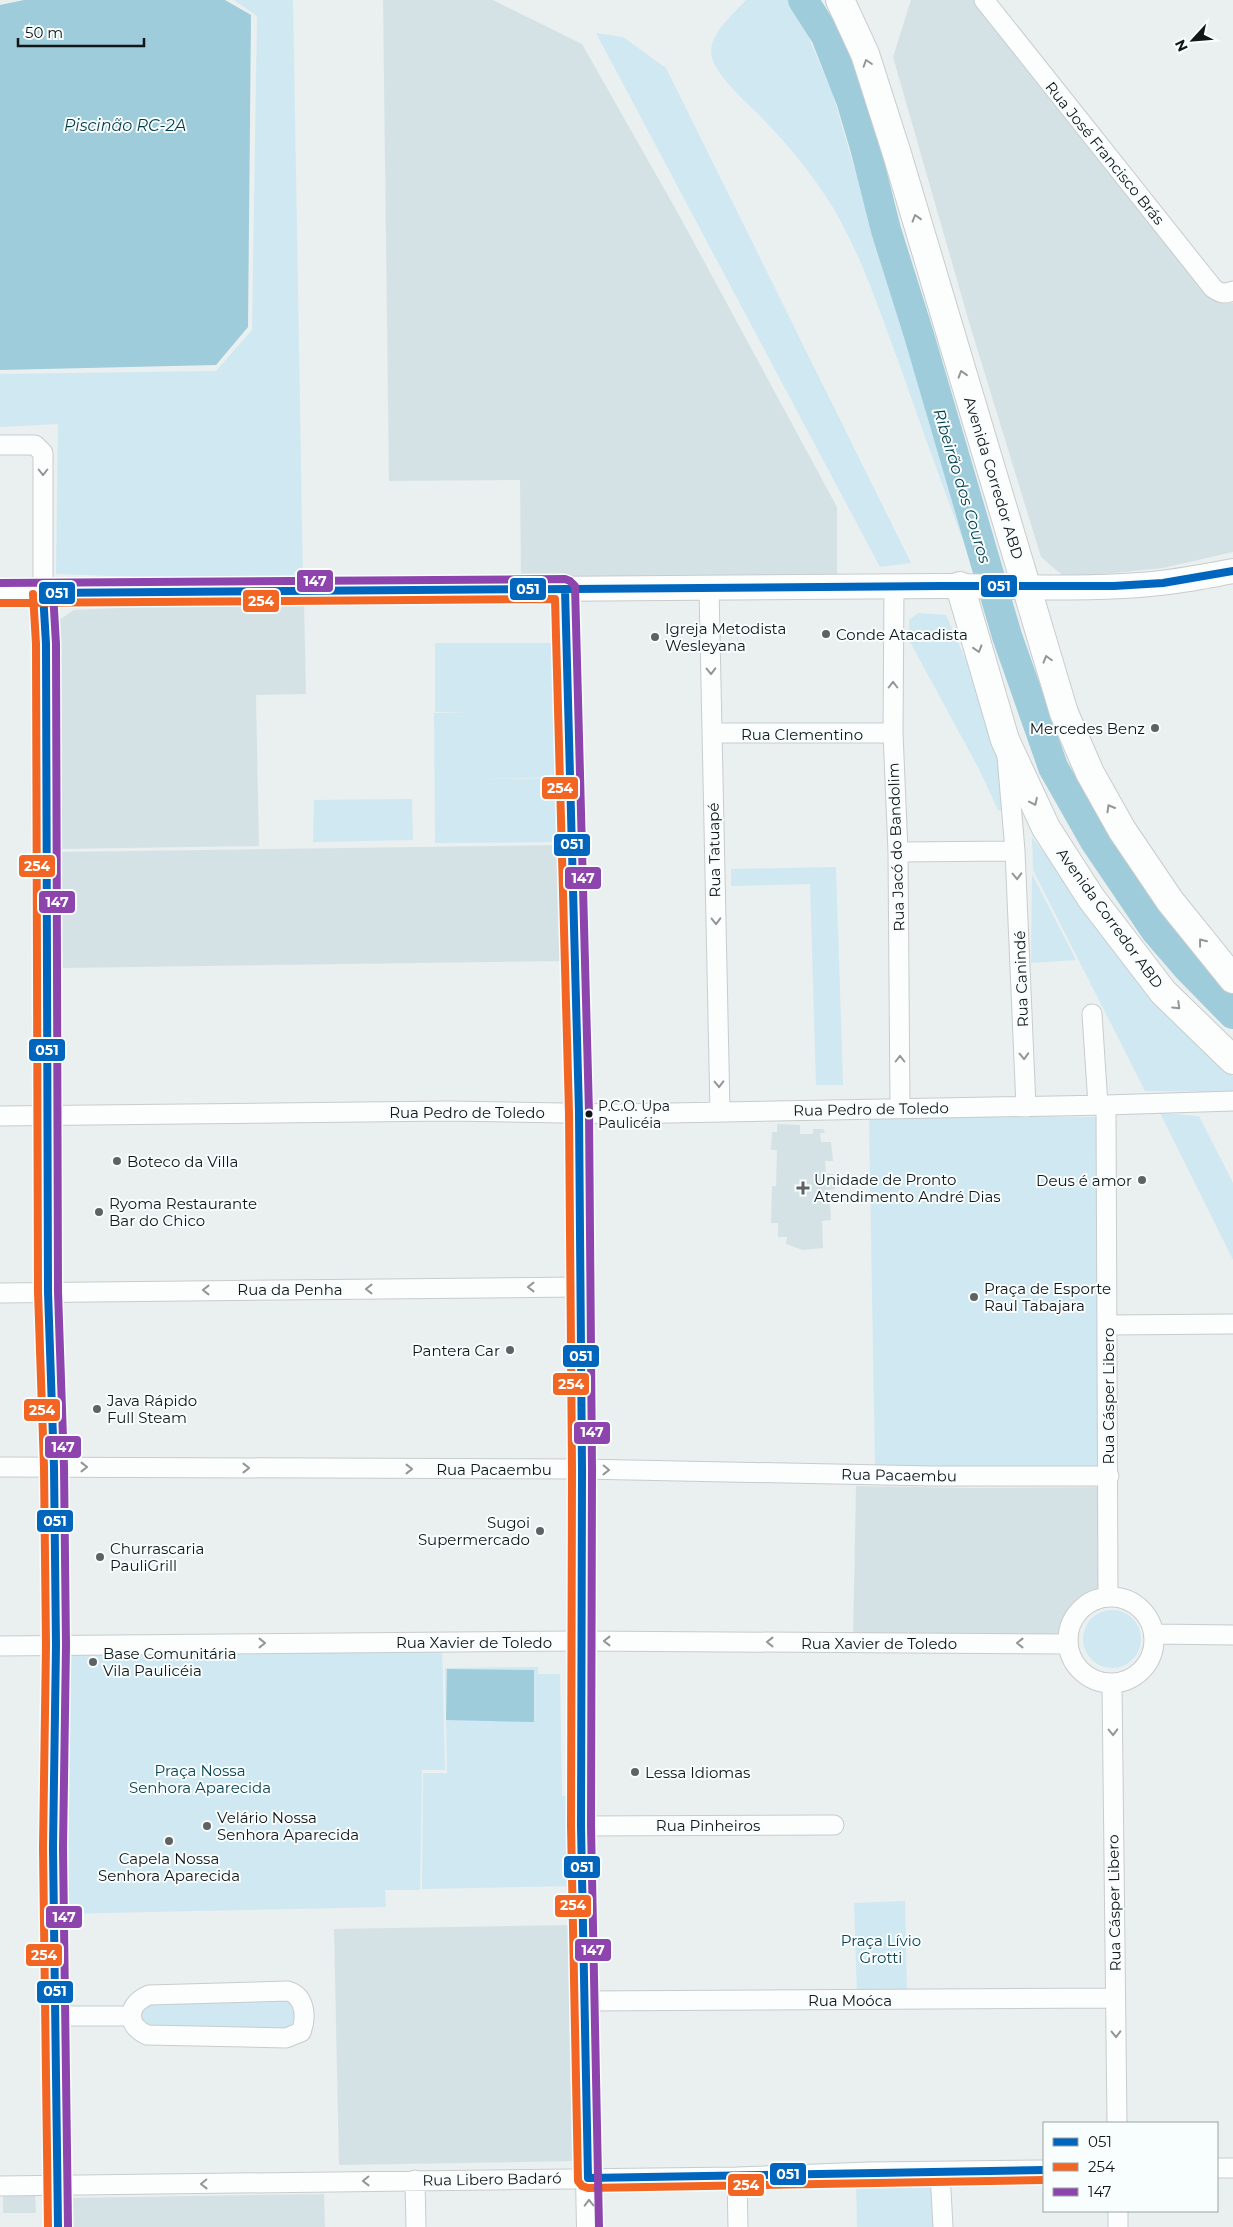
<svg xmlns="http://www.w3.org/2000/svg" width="1233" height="2227" font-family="Montserrat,sans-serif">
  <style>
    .built { fill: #d5e2e5 }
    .green { fill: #d0e8f1 }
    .water { fill: #9eccda }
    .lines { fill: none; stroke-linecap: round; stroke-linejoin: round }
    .river { stroke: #9eccda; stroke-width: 30 }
    .minor-casing { stroke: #c8cccd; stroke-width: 21 }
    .tertiary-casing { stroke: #c8cccd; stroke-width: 26 }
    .trunk-casing { stroke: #c8cccd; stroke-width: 30 }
    .minor { stroke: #fcfdfd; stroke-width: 19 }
    .tertiary { stroke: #fcfdfd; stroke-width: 24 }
    .trunk { stroke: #fcfdfd; stroke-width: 28 }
    .bus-1-casing { stroke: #f8fdfe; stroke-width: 11 }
    .bus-2-casing { stroke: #f8fdfe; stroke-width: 11 }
    .bus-3-casing { stroke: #f8fdfe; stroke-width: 11 }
    .bus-1 { stroke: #0065bd; stroke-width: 8 }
    .bus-2 { stroke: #f26522; stroke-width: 8 }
    .bus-3 { stroke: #8e44ad; stroke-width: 8 }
    .oneway { stroke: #939596 }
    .poi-dot { fill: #5e6263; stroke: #f8fdfe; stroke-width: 2 }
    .bus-dot { fill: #121617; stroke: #f8fdfe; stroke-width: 2 }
    .labels { text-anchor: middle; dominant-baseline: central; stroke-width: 4; stroke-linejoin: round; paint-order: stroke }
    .bus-label { font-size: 14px; fill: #121617; stroke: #f8fdfe; text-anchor: start }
    .street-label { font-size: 15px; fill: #121617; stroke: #f8fdfe }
    .poi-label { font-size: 15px; fill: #121617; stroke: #f8fdfe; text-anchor: start }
    .park-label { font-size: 15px; fill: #0c4553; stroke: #f8fdfe }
    .water-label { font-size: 16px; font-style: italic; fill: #003c4a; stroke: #f8fdfe }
    .line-badge { stroke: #f8fdfe; stroke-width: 2 }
    .badge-label { font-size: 14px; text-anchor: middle; font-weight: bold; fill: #fff }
  </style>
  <rect width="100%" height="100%" fill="#eaeff0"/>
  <path class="built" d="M383,0H493L582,44L679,215L837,507V580L521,579L520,480L389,481Z
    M911,0H977L1215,299L1221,303H1233V552L1163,568L1094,575H1062L1041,557L969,322L893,57Z
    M304,600L306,694L256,695L259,846L60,849L59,620L74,610Z
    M565,845L566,961L63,968L61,852Z
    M777,1124L800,1125V1134H813V1129H823L825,1133H820L821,1142H831L833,1161H825L826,1174H834L835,1189L829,1190L831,1220L822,1221L823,1248L803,1250L786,1244L787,1237H778V1223H771L772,1186H776L777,1150H771L772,1132H777Z
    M856,1486L972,1488L1105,1487L1103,1592L1092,1595L1075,1608L1064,1623L1062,1639L853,1636Z
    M572,1925L577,2161L339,2165L334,1929Z
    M35,2193L36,2213H3V2194Z
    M324,2194L325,2227H67L66,2198Z"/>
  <path class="green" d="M234,0H293L303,583L56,574L58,424L0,427V374L216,371L252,330L257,16Z
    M746,0H790L806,31L833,95L882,263L977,552L968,554C945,492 922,429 900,366C880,312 862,256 832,206C813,175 789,146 764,120C749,104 723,83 714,63C702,39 732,16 746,0Z
    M596,33L623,37L666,68L911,563L880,567Z
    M918,613L946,615L973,676L995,750L1007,812L998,810L979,769L909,640V620Z
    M435,643H561L563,777L482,779L562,778L563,842L435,843L434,713L471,712H435Z
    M412,799L413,840L313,842L314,800Z
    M1032,837L1159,1008L1233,1076V1092L1145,1091L1033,870Z
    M836,867L843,1085H816L810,884L731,886V869Z
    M1032,874L1076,960L1031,963Z
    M1160,1113L1199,1116L1233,1183V1260Z
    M977,1116L1099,1117L1100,1469L875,1467L869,1118Z
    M1083 1639a29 29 0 1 1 58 0a29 29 0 1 1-58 0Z
    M442,1646L445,1770H422L420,1890H385L386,1907L59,1914L57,1649Z
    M538,1667V1674H560L562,1796H579L580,1886L422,1889L423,1773H447L445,1668Z
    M905,1901L907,1995L857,1997L854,1903Z
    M298,1999V2029L139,2031V2001Z
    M936,2177L938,2227H857L856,2179Z"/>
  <path class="water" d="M24,0H225L251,15L248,327L216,365L0,370V5Z
    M447,1669L534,1670V1722L446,1720Z"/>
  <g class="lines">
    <path class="river" d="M803,0L826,36L851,100L865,147L886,230L919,335L1007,636L1053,767L1095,841L1156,931L1187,967L1233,1014"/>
    <g class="minor-casing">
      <path id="minor" d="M984,0L1213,288C1221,294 1224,294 1233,291
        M0,445H35L43,453V593
        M894,586L893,733L898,852L900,1108
        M709,588L720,1112
        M712,733H893
        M1007,756L1015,851L1026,1107
        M898,852L1015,851
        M1092,1014L1098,1105
        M1106,1105L1108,1596
        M0,1116L449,1111L616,1114L1106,1105L1233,1101
        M0,1293L580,1287
        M1108,1325L1233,1324
        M0,1467L582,1469L933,1476H1109
        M1068 1640a43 43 0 1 1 86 0a43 43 0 1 1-86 0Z
        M1154,1634L1233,1635
        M0,1646L580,1641L1068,1644
        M1112,1683L1117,2123
        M581,1826L834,1825
        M288,1991C305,1996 307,2017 301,2032L286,2038L147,2035C125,2025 127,2004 149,1995Z
        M585,2001L1115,1998
        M56,2016H131
        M1217,2168H1233
        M940,2172L943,2227
        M737,2177L738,2227
        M415,2180L416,2227
        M0,2186L737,2177L870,2172L1044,2170
        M1118,2211V2227"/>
    </g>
    <g class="tertiary-casing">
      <path id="tertiary" d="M565,589L579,1113L582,1469L580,1641L581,1826L589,2227
        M0,593L941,586C1007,586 1073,590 1139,585C1171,583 1202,577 1233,571
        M43,593L46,644L48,1292L54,1467L56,1645L53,1848L58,2227"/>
    </g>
    <g class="trunk-casing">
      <path id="trunk" d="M840,0L865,54L897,154L1064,713L1090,773L1122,830L1170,901L1233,979
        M960,586L1005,740L1046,828L1091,898L1163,992L1233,1060"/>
    </g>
    <use href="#minor" class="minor"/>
    <use href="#tertiary" class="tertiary"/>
    <use href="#trunk" class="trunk"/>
    <g class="bus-1-casing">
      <path id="bus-1" d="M565,589L579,1113L582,1469L581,1826L588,2178L1044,2170
        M58,2227L53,1848L56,1645L54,1467L48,1292L46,644L43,593L941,586H1114L1163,583L1233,571"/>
    </g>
    <g class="bus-2-casing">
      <path id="bus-2" d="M33,594L36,644L38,1292L44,1467L46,1645L43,1848L48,2227
        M0,603L555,599L569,1113L572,1469L571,1826L578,2181L582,2186L588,2188L1044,2180"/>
    </g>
    <g class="bus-3-casing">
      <path id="bus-3" d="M0,583L565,579L570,581L575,586L589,1113L592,1469L591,1826L599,2227
        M53,592L56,644L58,1292L64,1467L66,1645L63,1848L68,2227"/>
    </g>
    <use href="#bus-1" class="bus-1"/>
    <use href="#bus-2" class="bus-2"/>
    <use href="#bus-3" class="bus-3"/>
  </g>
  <defs><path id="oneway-chevron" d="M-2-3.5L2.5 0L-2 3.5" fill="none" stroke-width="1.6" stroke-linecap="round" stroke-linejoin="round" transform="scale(1.25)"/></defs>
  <g class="oneway">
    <use href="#oneway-chevron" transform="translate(867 63) rotate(-108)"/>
    <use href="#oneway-chevron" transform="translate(916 218) rotate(-107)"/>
    <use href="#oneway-chevron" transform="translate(962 374) rotate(-107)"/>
    <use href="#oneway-chevron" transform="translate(43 472) rotate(90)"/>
    <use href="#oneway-chevron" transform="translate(978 649) rotate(73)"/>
    <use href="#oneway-chevron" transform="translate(1047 659) rotate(-106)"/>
    <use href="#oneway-chevron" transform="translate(711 671) rotate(89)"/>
    <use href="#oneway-chevron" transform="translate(893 685) rotate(-90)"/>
    <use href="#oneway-chevron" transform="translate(1034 802) rotate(65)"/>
    <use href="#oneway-chevron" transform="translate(1110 808) rotate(-120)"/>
    <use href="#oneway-chevron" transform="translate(1017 876) rotate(88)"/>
    <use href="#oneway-chevron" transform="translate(716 921) rotate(89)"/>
    <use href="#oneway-chevron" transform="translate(1202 942) rotate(-128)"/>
    <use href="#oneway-chevron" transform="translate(1177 1006) rotate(44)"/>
    <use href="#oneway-chevron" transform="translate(1024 1056) rotate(88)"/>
    <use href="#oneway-chevron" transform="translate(900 1059) rotate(-90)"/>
    <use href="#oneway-chevron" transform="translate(719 1084) rotate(89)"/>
    <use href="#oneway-chevron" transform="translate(531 1287) rotate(180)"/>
    <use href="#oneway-chevron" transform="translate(369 1289) rotate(180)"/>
    <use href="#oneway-chevron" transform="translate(206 1290) rotate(180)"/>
    <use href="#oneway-chevron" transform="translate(84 1467)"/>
    <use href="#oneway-chevron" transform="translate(246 1468)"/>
    <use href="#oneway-chevron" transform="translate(409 1469)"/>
    <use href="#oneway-chevron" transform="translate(606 1470) rotate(1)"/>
    <use href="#oneway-chevron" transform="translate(607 1641) rotate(-180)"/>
    <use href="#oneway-chevron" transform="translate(770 1642) rotate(-180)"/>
    <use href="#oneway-chevron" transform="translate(262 1643)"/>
    <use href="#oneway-chevron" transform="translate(1020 1643) rotate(-180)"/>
    <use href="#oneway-chevron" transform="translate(1113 1732) rotate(89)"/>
    <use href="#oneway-chevron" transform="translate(1116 2034) rotate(89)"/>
    <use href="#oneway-chevron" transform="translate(366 2181) rotate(179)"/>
    <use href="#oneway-chevron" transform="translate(204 2184) rotate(179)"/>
    <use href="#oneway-chevron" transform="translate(589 2203) rotate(-91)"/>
  </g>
  <g class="poi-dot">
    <circle cx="826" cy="634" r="5"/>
    <circle cx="655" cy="637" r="5"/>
    <circle cx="1155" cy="728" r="5"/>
    <circle cx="117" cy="1161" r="5"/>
    <circle cx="1142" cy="1180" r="5"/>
    <path d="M800.5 1180.5h5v5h5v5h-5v5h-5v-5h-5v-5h5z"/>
    <circle cx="99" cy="1212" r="5"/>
    <circle cx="974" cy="1297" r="5"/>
    <circle cx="510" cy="1350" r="5"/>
    <circle cx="97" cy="1409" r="5"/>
    <circle cx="540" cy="1531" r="5"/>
    <circle cx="100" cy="1557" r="5"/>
    <circle cx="93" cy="1662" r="5"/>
    <circle cx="635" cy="1772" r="5"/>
    <circle cx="207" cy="1826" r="5"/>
    <circle cx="169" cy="1841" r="5"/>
  </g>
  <circle class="bus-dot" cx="589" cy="1114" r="4.5"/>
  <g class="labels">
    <g class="bus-label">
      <text x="598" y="1106">P.C.O. Upa<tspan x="598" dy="17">Paulicéia</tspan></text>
    </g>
    <g class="street-label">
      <text transform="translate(1105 153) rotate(51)">Rua José Francisco Brás</text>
      <text transform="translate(994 478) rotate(73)">Avenida Corredor ABD</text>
      <text x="802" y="734">Rua Clementino</text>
      <text transform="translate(896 847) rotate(-92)">Rua Jacó do Bandolim</text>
      <text transform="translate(714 850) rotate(-91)">Rua Tatuapé</text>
      <text transform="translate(1110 918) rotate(54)">Avenida Corredor ABD</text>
      <text transform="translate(1021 979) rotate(-92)">Rua Canindé</text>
      <text transform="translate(871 1109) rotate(-1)">Rua Pedro de Toledo</text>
      <text x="467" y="1112">Rua Pedro de Toledo</text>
      <text x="290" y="1289">Rua da Penha</text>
      <text transform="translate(1108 1396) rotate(-90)">Rua Cásper Libero</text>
      <text x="494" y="1469">Rua Pacaembu</text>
      <text transform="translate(899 1475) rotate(1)">Rua Pacaembu</text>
      <text x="474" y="1642">Rua Xavier de Toledo</text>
      <text x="879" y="1643">Rua Xavier de Toledo</text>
      <text x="708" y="1825">Rua Pinheiros</text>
      <text transform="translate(1114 1903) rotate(-91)">Rua Cásper Libero</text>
      <text x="850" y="2000">Rua Moóca</text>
      <text transform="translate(492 2179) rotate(-1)">Rua Libero Badaró</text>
    </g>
    <g class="poi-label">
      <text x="665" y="628">Igreja Metodista<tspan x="665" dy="17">Wesleyana</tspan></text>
      <text x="836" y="634">Conde Atacadista</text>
      <text x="1145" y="728" text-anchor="end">Mercedes Benz</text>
      <text x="127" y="1161">Boteco da Villa</text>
      <text x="814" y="1179">Unidade de Pronto<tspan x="814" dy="17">Atendimento André Dias</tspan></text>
      <text x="1132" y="1180" text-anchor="end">Deus é amor</text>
      <text x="109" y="1203">Ryoma Restaurante<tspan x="109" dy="17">Bar do Chico</tspan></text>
      <text x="984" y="1288">Praça de Esporte<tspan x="984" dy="17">Raul Tabajara</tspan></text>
      <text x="500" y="1350" text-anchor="end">Pantera Car</text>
      <text x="107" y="1400">Java Rápido<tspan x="107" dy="17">Full Steam</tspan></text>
      <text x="530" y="1522" text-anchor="end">Sugoi<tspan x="530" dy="17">Supermercado</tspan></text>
      <text x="110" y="1548">Churrascaria<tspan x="110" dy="17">PauliGrill</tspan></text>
      <text x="103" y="1653">Base Comunitária<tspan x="103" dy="17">Vila Paulicéia</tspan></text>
      <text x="645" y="1772">Lessa Idiomas</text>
      <text x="217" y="1817">Velário Nossa<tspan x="217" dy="17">Senhora Aparecida</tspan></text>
      <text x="169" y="1858" text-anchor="middle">Capela Nossa<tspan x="169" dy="17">Senhora Aparecida</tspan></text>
    </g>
    <g class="park-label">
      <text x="200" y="1770">Praça Nossa<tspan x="200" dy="17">Senhora Aparecida</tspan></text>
      <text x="881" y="1940">Praça Lívio<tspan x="881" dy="17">Grotti</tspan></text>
    </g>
    <g class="water-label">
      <text x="125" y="125">Piscinão RC-2A</text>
      <text transform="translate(962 486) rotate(73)">Ribeirão dos Couros</text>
    </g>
  </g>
  <g class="line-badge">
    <rect x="296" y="569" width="38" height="24" rx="5" fill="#8e44ad"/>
    <rect x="980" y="574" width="38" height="24" rx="5" fill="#0065bd"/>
    <rect x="509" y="577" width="38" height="24" rx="5" fill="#0065bd"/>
    <rect x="38" y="581" width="38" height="24" rx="5" fill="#0065bd"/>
    <rect x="242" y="589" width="38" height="24" rx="5" fill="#f26522"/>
    <rect x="541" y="776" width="38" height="24" rx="5" fill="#f26522"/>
    <rect x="553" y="833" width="38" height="24" rx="5" fill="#0065bd"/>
    <rect x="18" y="854" width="38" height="24" rx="5" fill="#f26522"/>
    <rect x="564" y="866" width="38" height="24" rx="5" fill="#8e44ad"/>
    <rect x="38" y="890" width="38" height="24" rx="5" fill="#8e44ad"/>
    <rect x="28" y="1038" width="38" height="24" rx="5" fill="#0065bd"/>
    <rect x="562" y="1344" width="38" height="24" rx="5" fill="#0065bd"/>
    <rect x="552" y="1372" width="38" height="24" rx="5" fill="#f26522"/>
    <rect x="23" y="1398" width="38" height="24" rx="5" fill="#f26522"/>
    <rect x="573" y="1421" width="38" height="24" rx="5" fill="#8e44ad"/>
    <rect x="44" y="1435" width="38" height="24" rx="5" fill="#8e44ad"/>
    <rect x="36" y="1509" width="38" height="24" rx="5" fill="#0065bd"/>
    <rect x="563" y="1855" width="38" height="24" rx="5" fill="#0065bd"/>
    <rect x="554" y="1894" width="38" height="24" rx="5" fill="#f26522"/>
    <rect x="45" y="1905" width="38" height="24" rx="5" fill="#8e44ad"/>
    <rect x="574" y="1938" width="38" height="24" rx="5" fill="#8e44ad"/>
    <rect x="25" y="1943" width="38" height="24" rx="5" fill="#f26522"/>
    <rect x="36" y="1980" width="38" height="24" rx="5" fill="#0065bd"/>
    <rect x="769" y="2162" width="38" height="24" rx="5" fill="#0065bd"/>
    <rect x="727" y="2173" width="38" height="24" rx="5" fill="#f26522"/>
  </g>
  <g class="badge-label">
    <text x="315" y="586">147</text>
    <text x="999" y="591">051</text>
    <text x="528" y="594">051</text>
    <text x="57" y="598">051</text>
    <text x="261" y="606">254</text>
    <text x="560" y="793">254</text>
    <text x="572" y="849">051</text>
    <text x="37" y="871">254</text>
    <text x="583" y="883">147</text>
    <text x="57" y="907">147</text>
    <text x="47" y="1055">051</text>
    <text x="581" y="1361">051</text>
    <text x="571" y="1389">254</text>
    <text x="42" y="1415">254</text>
    <text x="592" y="1437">147</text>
    <text x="63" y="1452">147</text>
    <text x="55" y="1526">051</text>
    <text x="582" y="1872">051</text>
    <text x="573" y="1910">254</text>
    <text x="64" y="1922">147</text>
    <text x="593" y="1955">147</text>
    <text x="44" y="1960">254</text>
    <text x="55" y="1996">051</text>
    <text x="788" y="2179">051</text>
    <text x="746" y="2190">254</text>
  </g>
  <rect x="1043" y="2122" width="175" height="90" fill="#f8fdfe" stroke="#9ca1a2"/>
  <rect x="1053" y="2138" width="25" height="8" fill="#0065bd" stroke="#9ca1a2"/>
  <text x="1088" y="2147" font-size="15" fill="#121617">051</text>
  <rect x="1053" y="2163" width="25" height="8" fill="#f26522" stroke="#9ca1a2"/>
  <text x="1088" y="2172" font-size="15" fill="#121617">254</text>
  <rect x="1053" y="2188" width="25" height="8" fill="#8e44ad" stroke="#9ca1a2"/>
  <text x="1088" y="2197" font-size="15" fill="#121617">147</text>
  <g transform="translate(1193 40) rotate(244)" stroke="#f8fdfe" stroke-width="4" paint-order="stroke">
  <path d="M0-4L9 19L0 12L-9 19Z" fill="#121617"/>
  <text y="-8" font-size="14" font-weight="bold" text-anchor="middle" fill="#121617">N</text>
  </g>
  <path d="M18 38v8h126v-8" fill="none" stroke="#121617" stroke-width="2.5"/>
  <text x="25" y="38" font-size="15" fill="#121617" stroke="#f8fdfe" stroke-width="4" paint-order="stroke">50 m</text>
</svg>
